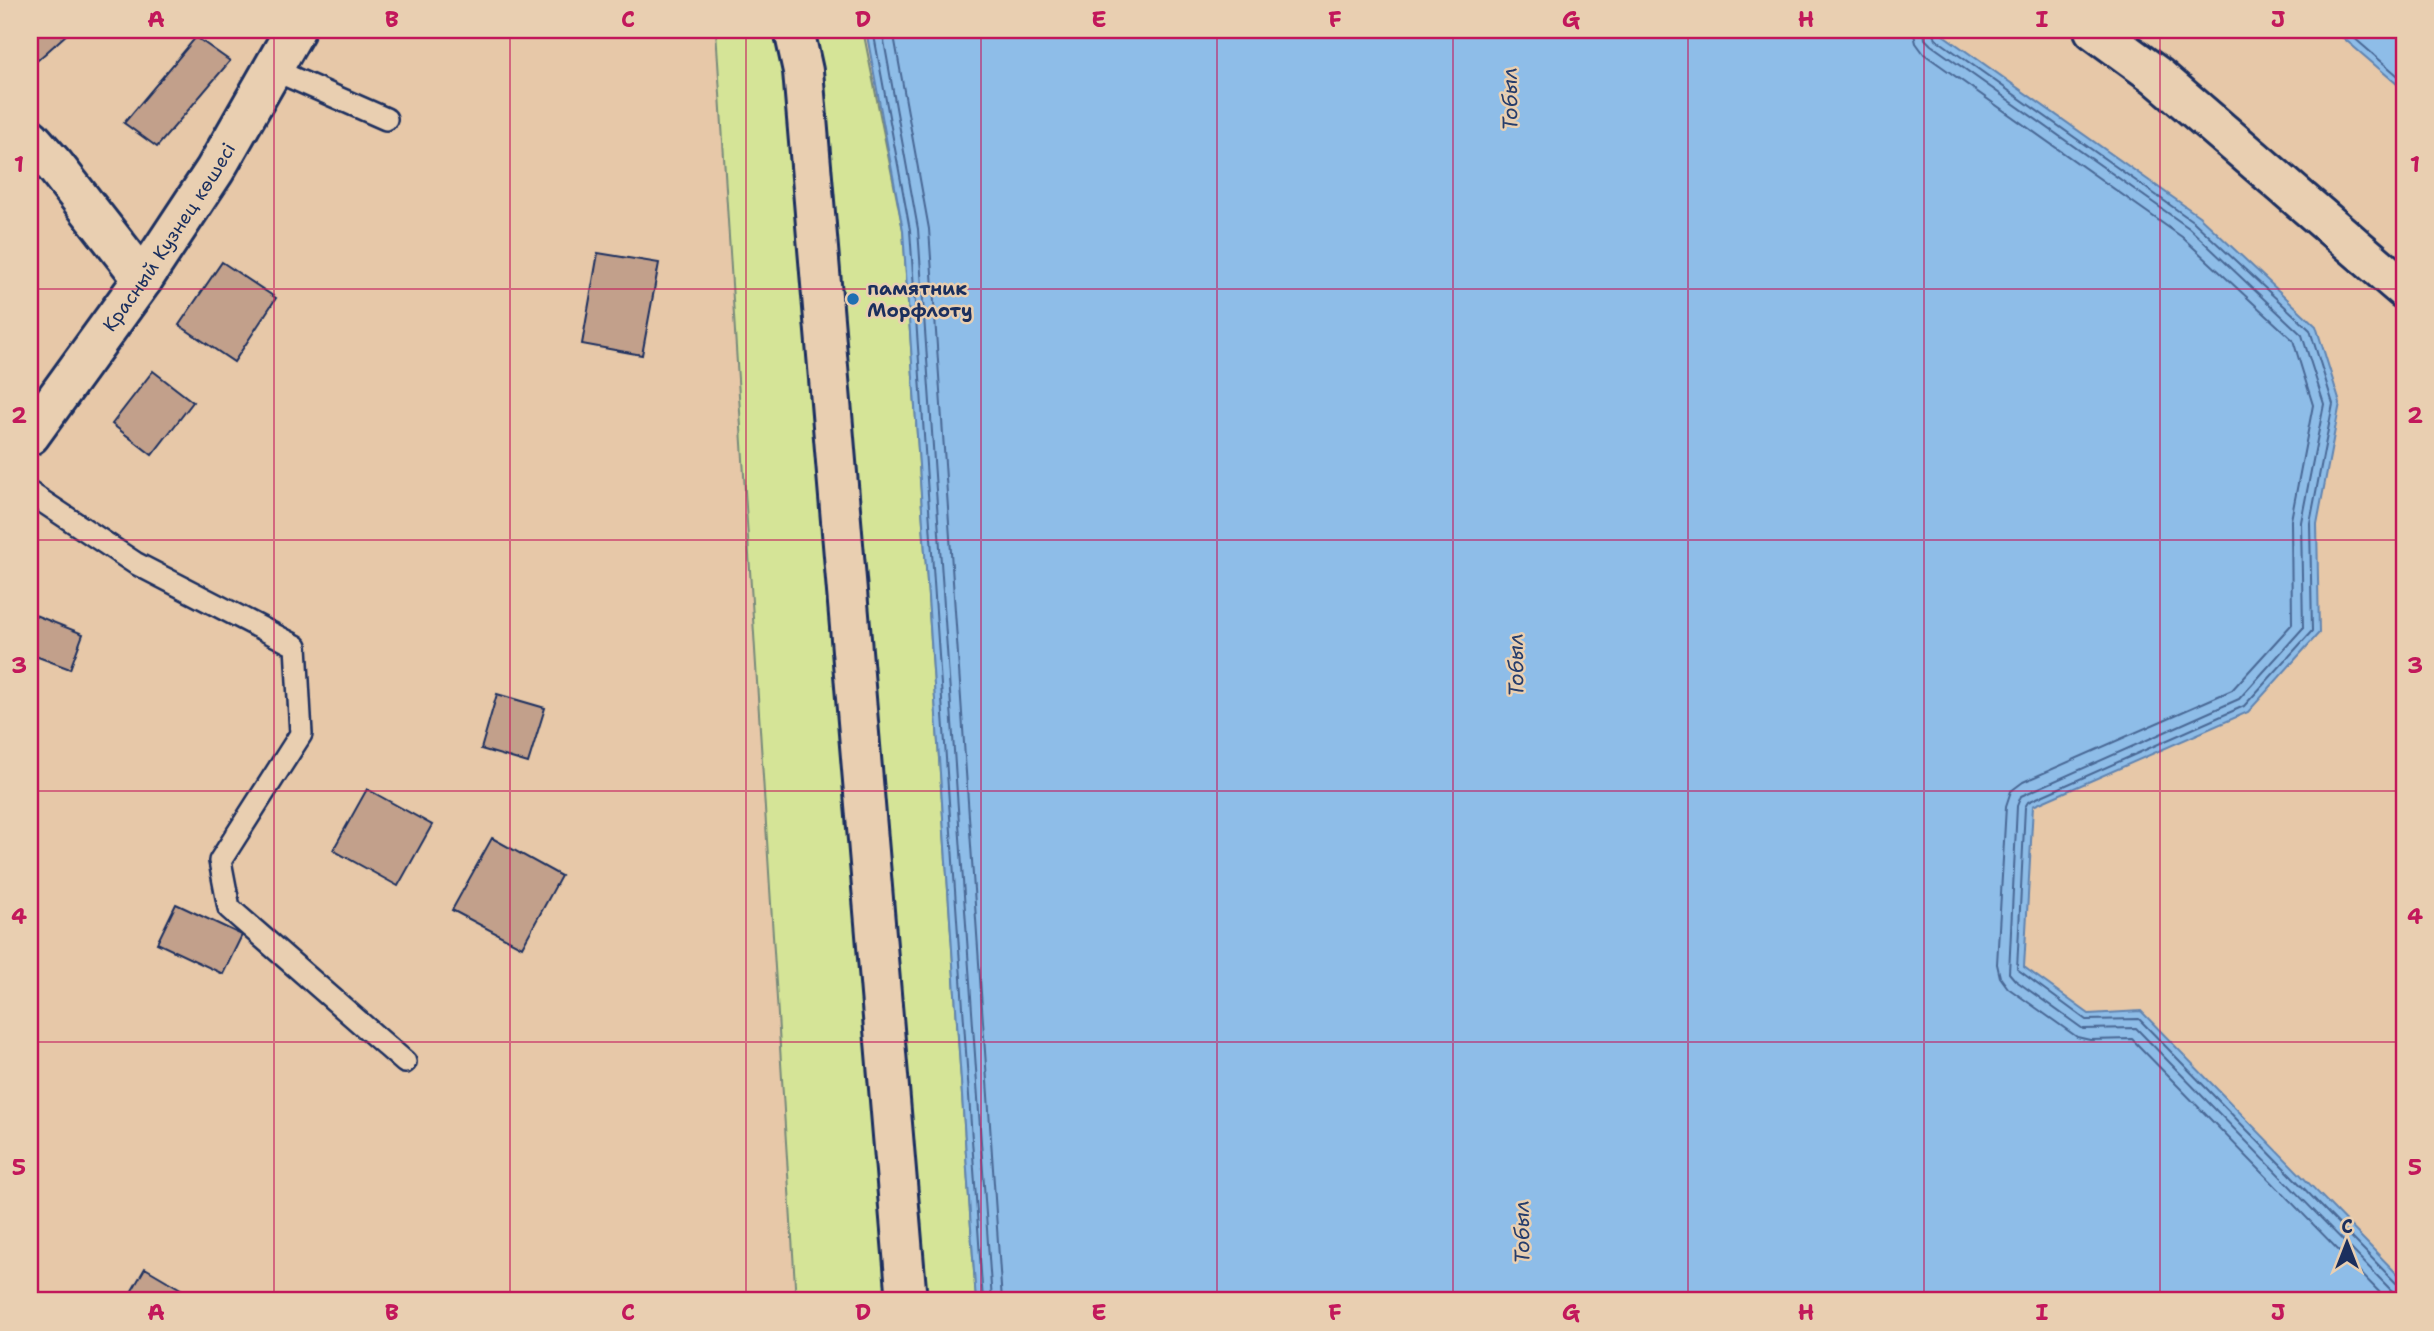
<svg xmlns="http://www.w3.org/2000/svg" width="2434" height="1331" font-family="'Shantell Sans',sans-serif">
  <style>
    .green { fill: #d5e497; stroke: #788a7a; stroke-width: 2 }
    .water { fill: #8ebde8; stroke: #6084b1; stroke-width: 2 }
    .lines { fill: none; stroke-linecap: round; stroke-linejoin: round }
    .shore { stroke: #496895; stroke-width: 2 }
    .building { fill: #c2a08b; stroke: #1b2f5e; stroke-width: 2 }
    .lane-casing { stroke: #1b2f5e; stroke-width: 26 }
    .street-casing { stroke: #1b2f5e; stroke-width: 44 }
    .lane { stroke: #e9cfb1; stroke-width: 21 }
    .street { stroke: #e9cfb1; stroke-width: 38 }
    .grid { fill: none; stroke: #c2185b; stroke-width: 2; stroke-opacity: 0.55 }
    .poi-dot { fill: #1f6fb2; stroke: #e9cfb1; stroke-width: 2.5 }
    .labels { text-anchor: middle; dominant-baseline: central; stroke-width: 5; stroke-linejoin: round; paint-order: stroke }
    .street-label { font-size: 19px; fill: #1b2f5e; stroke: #e9cfb1 }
    .poi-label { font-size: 19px; font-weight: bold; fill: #1b2f5e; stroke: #e9cfb1; text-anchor: start }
    .water-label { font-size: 21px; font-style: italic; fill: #263d6c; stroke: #e9cfb1 }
    .neatline { fill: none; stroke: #c2185b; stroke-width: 2.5 }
    .grid-label { font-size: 23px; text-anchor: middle; font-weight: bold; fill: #c2185b }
  </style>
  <rect width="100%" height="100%" fill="#e7c8a8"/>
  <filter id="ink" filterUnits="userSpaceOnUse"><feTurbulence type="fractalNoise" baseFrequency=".0143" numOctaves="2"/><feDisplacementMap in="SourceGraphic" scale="14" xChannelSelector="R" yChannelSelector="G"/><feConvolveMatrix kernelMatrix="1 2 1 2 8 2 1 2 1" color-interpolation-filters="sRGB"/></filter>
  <g filter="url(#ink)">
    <path class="green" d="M716,30H863L903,230L976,1301H796Z"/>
    <path class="water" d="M866,30H1936L2199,216L2316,326L2340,403L2317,524L2319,633L2248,712L2033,806L2024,967L2089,1014L2141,1011L2403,1280L2404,1301H976L903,230Z
      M2334,30H2404V90Z"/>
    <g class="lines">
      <path class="shore" d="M873,30L910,230L983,1301
        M882,30L918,229L992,1301
        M893,30L929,229L1002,1301
        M1913,30L1916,43L1924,54L2182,237L2293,340L2313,405L2291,520L2292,624L2232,690L2023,782L2011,791L2006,806L1997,964L2000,977L2008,988L2077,1037L2090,1040L2132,1039L2388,1301
        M1924,30L1925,39L1931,45L2189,228L2302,335L2324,404L2301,522L2303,628L2239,699L2021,796L2017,806L2009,973L2015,980L2083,1029L2136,1028L2390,1289L2396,1294L2404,1295
        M1933,30L1936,39L2194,222L2310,330L2333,404L2310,523L2312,631L2244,706L2028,802L2025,807L2017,969L2086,1020L2139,1019L2396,1283L2404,1286
        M2345,30L2404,81"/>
    </g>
    <path class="building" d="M30,30H63L67,34L30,67Z
      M196,37L230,61L157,147L124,123Z
      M598,253L659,263L642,355L582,344Z
      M222,262L276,298L234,362L179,325Z
      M153,371L193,402L152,455L112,424Z
      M30,613L83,634L70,669L30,654Z
      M497,694L545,708L528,763L481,749Z
      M367,789L432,825L398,886L333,850Z
      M492,838L561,876L522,947L452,910Z
      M176,904L242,935L223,974L157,943Z
      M145,1268L201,1301H126Z"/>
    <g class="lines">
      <g class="lane-casing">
        <path id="lane" d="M272,69L386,119
          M30,493L135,563L296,646L301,734L220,861L229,908L405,1062"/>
      </g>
      <g class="street-casing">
        <g id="street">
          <path d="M794,30L803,71L907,1301"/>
          <path d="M2094,30L2157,76L2404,289"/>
          <path d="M30,138L55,166L143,279"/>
          <path id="s1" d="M30,435L143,279L215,170L295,30"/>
        </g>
      </g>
      <use href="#lane" class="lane"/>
      <use href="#street" class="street"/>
    </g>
  </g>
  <path class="grid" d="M274,30V1301M510,30V1301M746,30V1301M981,30V1301M1217,30V1301M1453,30V1301M1688,30V1301M1924,30V1301M2160,30V1301M30,289H2404M30,540H2404M30,791H2404M30,1042H2404"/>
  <circle class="poi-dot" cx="853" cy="299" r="7"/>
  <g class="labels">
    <g class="street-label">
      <text stroke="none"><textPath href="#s1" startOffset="242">Красный Кузнец көшесі</textPath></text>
    </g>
    <g class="poi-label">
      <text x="867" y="288">памятник<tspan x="867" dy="22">Морфлоту</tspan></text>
    </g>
    <g class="water-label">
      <text transform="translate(1510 99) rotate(-91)">Тобыл</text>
      <text transform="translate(1516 665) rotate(-91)">Тобыл</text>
      <text transform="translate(1522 1232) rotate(-91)">Тобыл</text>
    </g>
  </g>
  <rect width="2434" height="1331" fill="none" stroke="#e9cfb1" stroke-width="77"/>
  <g transform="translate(2347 1243)" stroke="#e9cfb1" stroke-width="5" paint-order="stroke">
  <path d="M0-5L12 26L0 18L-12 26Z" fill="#1b2f5e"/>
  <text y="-10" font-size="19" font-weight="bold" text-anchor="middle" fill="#1b2f5e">С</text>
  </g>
  <rect x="38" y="38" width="2358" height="1254" class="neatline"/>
  <g class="grid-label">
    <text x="156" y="27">A</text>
    <text x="392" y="27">B</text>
    <text x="628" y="27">C</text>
    <text x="863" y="27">D</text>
    <text x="1099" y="27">E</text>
    <text x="1335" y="27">F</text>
    <text x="1571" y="27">G</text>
    <text x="1806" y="27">H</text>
    <text x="2042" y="27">I</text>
    <text x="2278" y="27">J</text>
    <text x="19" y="172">1</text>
    <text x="2415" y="172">1</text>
    <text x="19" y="423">2</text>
    <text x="2415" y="423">2</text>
    <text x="19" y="673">3</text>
    <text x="2415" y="673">3</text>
    <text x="19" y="924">4</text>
    <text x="2415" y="924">4</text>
    <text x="19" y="1175">5</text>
    <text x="2415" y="1175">5</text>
    <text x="156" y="1320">A</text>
    <text x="392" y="1320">B</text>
    <text x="628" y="1320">C</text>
    <text x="863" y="1320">D</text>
    <text x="1099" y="1320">E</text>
    <text x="1335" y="1320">F</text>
    <text x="1571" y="1320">G</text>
    <text x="1806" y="1320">H</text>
    <text x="2042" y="1320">I</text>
    <text x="2278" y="1320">J</text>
  </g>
</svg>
